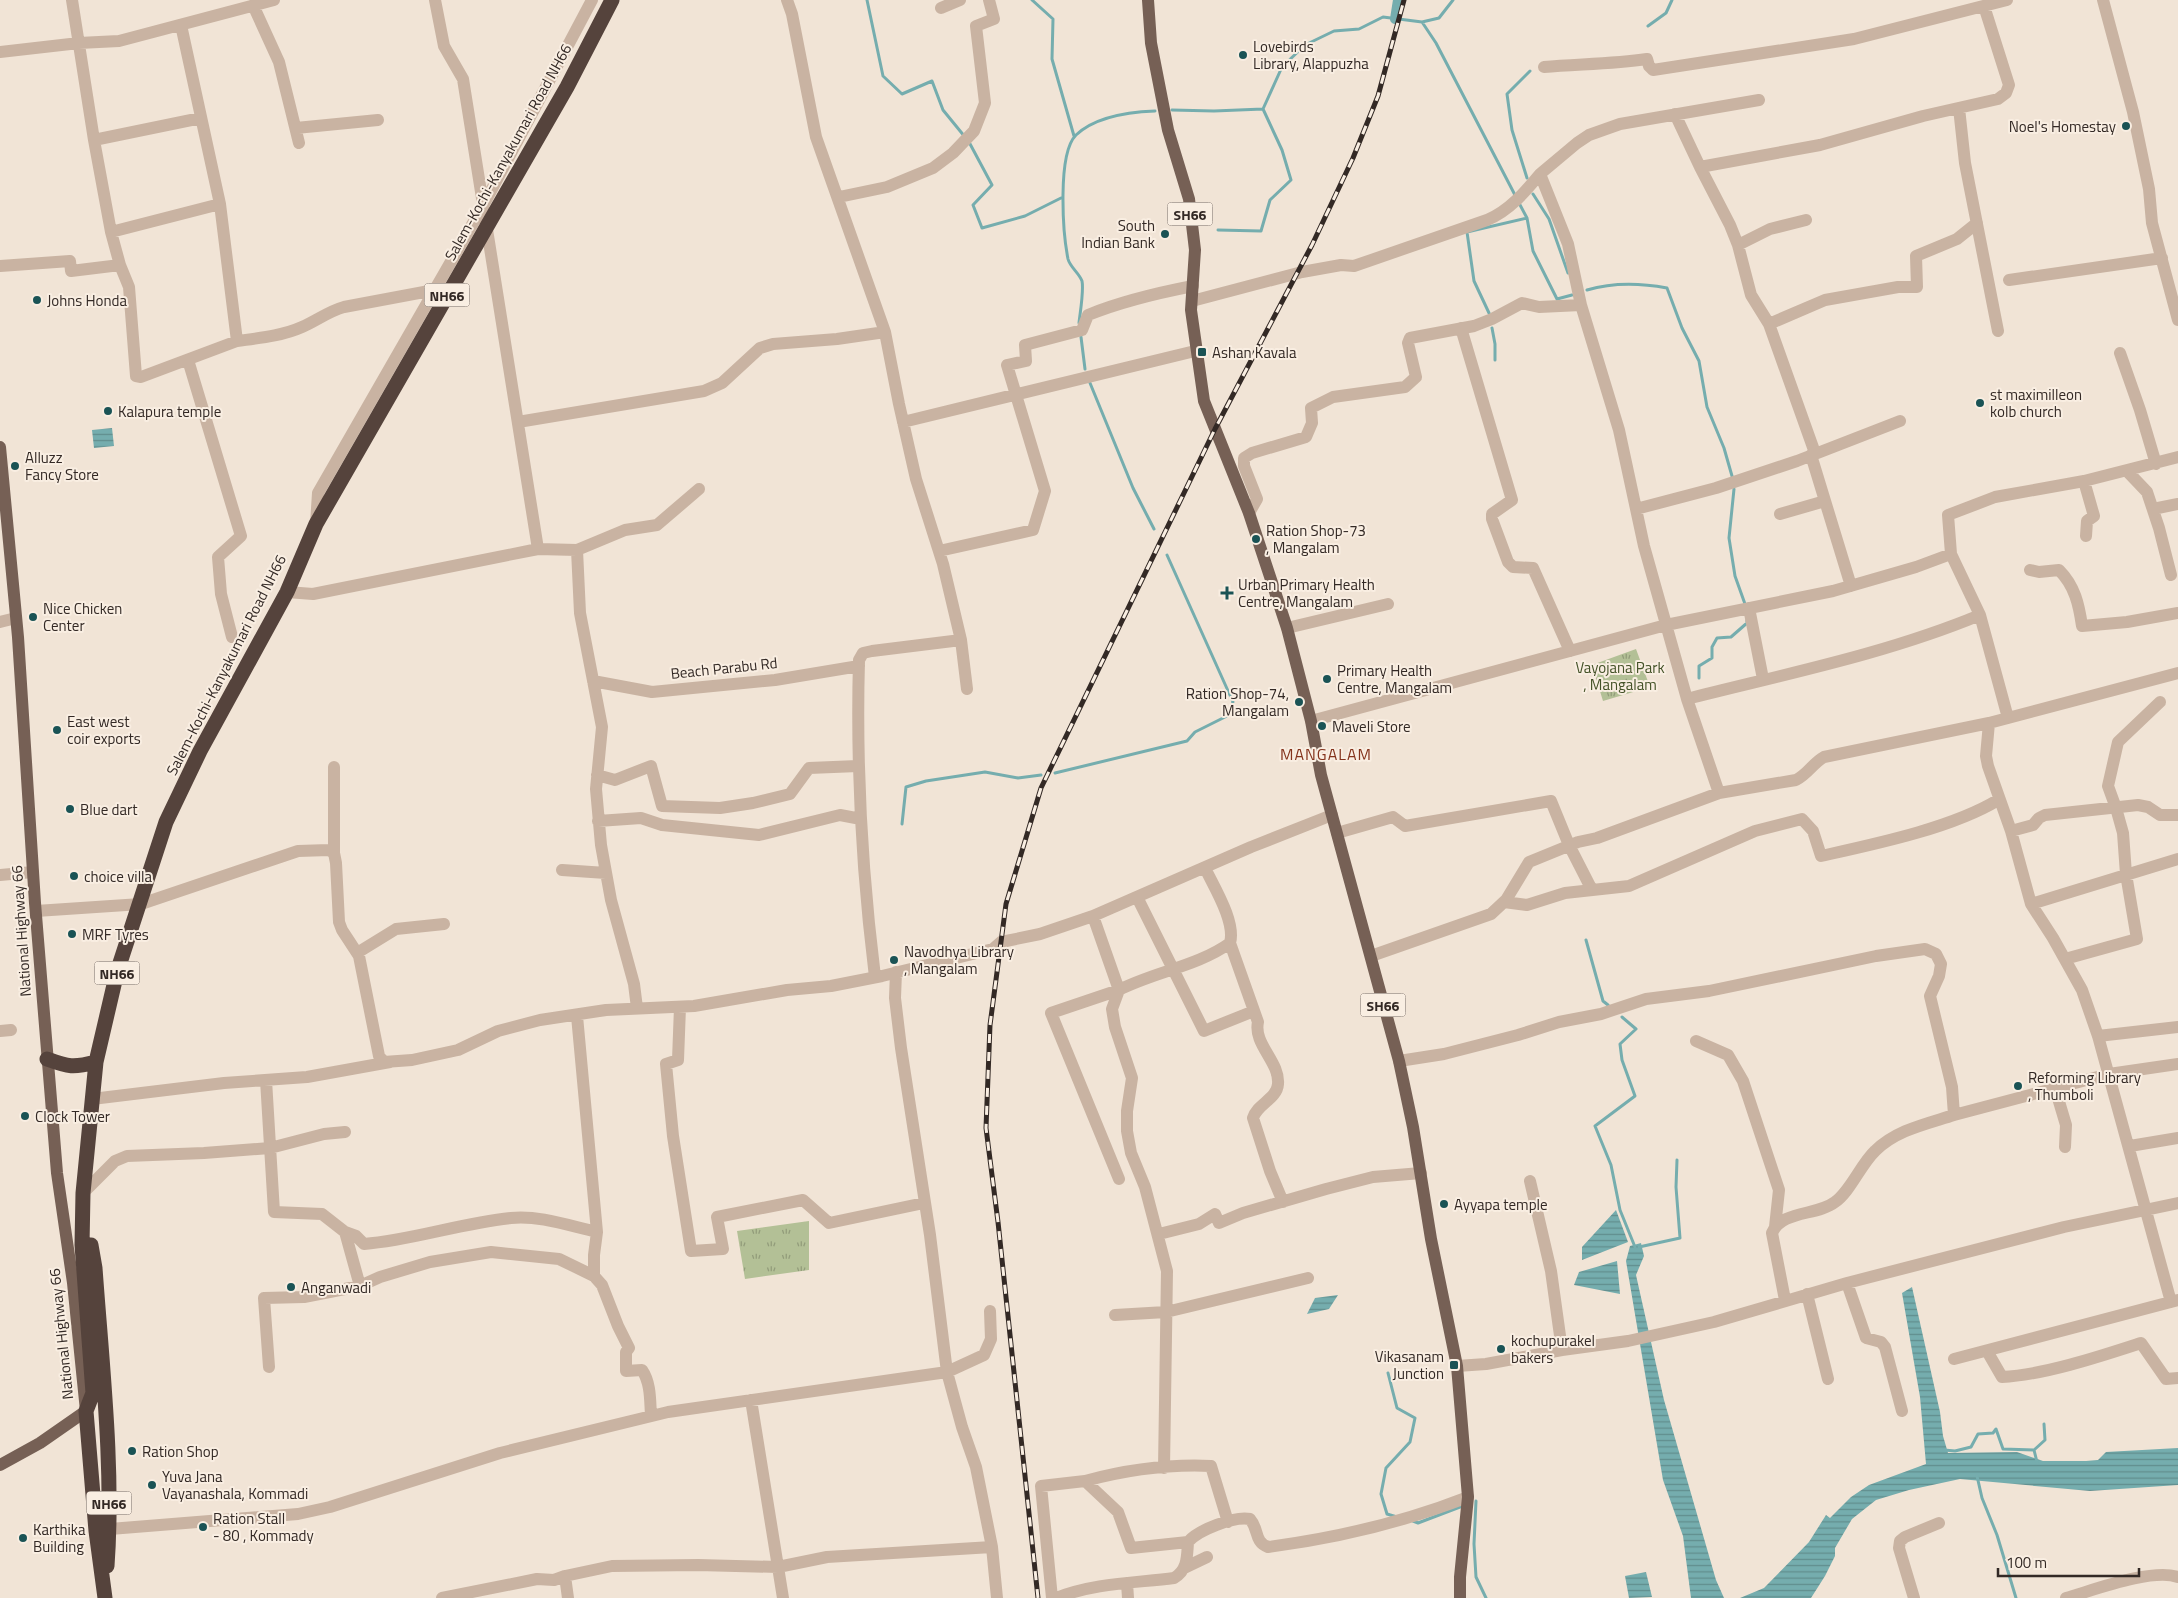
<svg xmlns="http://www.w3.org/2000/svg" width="2178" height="1598" font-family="'Titillium Web',sans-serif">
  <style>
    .park { fill: url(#park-tufts) }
    .water { fill: url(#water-rules) }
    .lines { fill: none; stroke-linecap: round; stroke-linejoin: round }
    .stream { stroke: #75adae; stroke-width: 3 }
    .canal { stroke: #75adae; stroke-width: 10 }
    .minor { stroke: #c9b3a2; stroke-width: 12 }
    .major { stroke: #766055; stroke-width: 12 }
    .highway { stroke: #55433c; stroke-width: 15 }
    .rail-casing { stroke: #332925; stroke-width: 5 }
    .rail { stroke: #f9eee2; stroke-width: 3; stroke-dasharray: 9; stroke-linecap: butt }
    .poi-dot { fill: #1a5355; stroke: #f9eee2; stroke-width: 2 }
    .labels { text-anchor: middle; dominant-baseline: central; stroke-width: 4; stroke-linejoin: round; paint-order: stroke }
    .shield { fill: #f9eee2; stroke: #6e645e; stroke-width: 1 }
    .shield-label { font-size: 14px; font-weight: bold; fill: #332925 }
    .poi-label { font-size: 15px; fill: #332925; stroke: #f9eee2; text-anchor: start }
    .street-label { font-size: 15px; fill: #332925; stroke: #f9eee2 }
    .park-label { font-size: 15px; fill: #445228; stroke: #f9eee2 }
    .neighbourhood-label { font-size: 16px; letter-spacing: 1px; fill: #84331c; stroke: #f9eee2 }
  </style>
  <defs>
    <pattern id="park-tufts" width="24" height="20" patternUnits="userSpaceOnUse" patternTransform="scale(1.25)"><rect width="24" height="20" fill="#b3c096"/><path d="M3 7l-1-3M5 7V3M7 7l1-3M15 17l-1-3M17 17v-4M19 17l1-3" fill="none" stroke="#929c7a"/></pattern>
    <pattern id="water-rules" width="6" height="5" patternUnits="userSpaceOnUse" patternTransform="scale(1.25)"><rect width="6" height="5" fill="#75adae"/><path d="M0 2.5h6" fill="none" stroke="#618d8d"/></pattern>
  </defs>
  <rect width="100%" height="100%" fill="#f1e4d6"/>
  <path class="park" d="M1636,649L1650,687L1603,701L1592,665Z
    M809,1221V1270L745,1279L737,1231Z"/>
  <path class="water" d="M112,428L114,446L94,448L92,430Z
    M1616,1210L1628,1242L1582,1260V1247Z
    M1641,1243L1644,1256L1636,1275L1664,1400L1716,1580L1724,1598H1691L1683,1536L1663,1480L1626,1261L1630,1246Z
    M1617,1261L1620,1294L1574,1285L1579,1272Z
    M1912,1287L1940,1412L1943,1436L1948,1453L2017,1452L2043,1461H2086L2098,1460L2106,1452L2178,1448V1485L2090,1491L1960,1479L1909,1490L1876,1500L1852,1519L1835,1548V1556L1825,1576L1811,1598H1740L1764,1588L1809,1542L1826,1515L1830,1518L1851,1497L1869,1485L1926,1464L1920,1397L1902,1293Z
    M1338,1295L1329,1309L1307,1314L1315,1298Z
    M1646,1572L1652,1597L1629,1598L1625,1576Z"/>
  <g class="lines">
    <path class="stream" d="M867,0L883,76L902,94L932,81L943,110L965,137
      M1032,0L1053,19L1052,59L1074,136
      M1422,22L1436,43L1516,197
      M1648,26L1666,13L1672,0
      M1172,110L1214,111L1263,109L1282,67L1305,45L1334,31L1359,29L1383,17L1422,22L1439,18L1453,0
      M969,142L992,185L973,205L982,228L1025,216L1061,198
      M1527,178L1512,130L1507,94L1530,71
      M1533,194L1549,219L1568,273
      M1519,203L1527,218L1533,251L1557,299L1572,295
      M1218,230L1261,231L1270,200L1291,180L1282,150L1263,109
      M1587,290C1614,282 1640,283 1667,288L1682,328L1699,361L1707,407L1724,448L1732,476
      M1489,313L1474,281L1467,232L1527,218
      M1079,323C1080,313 1084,291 1082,281C1079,273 1070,267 1068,259C1063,234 1057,154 1076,135C1095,117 1129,112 1155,111
      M1492,328L1495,344V360
      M1081,337L1085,369
      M1090,383L1133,488L1154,529
      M1734,489L1729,538L1735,576L1745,604
      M1699,678V666L1712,658V647L1717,638L1731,637L1747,623V620
      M1055,773L1187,741L1195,732L1227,716L1233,702L1167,555
      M902,824L906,787L926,781L985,772L1018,778L1041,775
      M1586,940L1603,1001L1608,1005
      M1622,1017L1636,1029L1620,1044L1622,1060L1635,1096L1595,1126L1611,1165L1620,1210L1635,1247
      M1639,1247L1680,1238L1676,1187L1677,1160
      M1388,1373L1397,1408L1415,1418L1410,1442L1386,1468L1381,1494L1387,1514L1397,1517
      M1944,1450L1955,1451L1971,1447L1978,1434L1993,1433L1996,1429L2003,1449L2034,1450
      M2037,1462L2034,1450L2045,1440L2044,1424
      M1977,1476L1982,1498L1997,1535L2016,1598
      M1476,1501L1474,1544L1476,1577L1486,1598
      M1413,1521L1418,1523L1460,1507"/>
    <path class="canal" d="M1395,19L1398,0"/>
    <path class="minor" d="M72,0L94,140L111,232L120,265L129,287L136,376L141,377L237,341
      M435,0L444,46L463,79L538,549L577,550L580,613L602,727L596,789L601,845L611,900L634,984L637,1008
      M787,0L792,14L816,137L885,332L899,404L916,479L943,564L961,640L967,689
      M2103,0L2133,112L2149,189L2152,223L2178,320
      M253,5L279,62L299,143
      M941,8L960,0
      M181,25L220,204L237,341C259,338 282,336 302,327C316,321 329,311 344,307L440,289
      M0,52L79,43L119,41L274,0
      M1544,67C1579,64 1613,64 1647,59L1649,66L1653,70L1854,39L2007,0
      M1759,100L1620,124L1589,135L1577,143L1540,174L1568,244L1581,305L1619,430L1644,546L1687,699C1785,674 1886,654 1980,615
      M1959,108L1965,163L1998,331
      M1675,114L1700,167L1820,145L1923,116L1998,99L2006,93L2009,85L1984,6
      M296,128L378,120
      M94,140L201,118
      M1700,167L1730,225L1738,245L1751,295L1769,324L1815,453
      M839,197L887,187L933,168L953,153L974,131L985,103L976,26L994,19L989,0
      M111,232L220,204
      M1738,245L1770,229L1806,220
      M0,266L70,261L71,271L120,265
      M2009,280L2162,258
      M1192,301L1302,272L1341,265L1354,266L1487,220C1509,211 1525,192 1540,174
      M1769,324L1825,300L1898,287H1917L1916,256L1957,239L1977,223
      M1461,328L1512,500L1492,514V519L1508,562L1513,567L1533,568L1570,651
      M2120,353L2140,410L2156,464
      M188,360L241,536L218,557L221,594L232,637
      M518,422L704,391L722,383L760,348L773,344L837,339L885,332
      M903,422L1195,351
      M1811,455L1851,586
      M2127,471L2147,492L2159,528L2171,575
      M2084,481L2094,516L2087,521L2086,536
      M1636,509L1716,488L1797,461L1900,421
      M2153,509L2178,504
      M1249,513L1257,499L1244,466V458L1252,453L1306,437L1312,423L1311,408L1333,397L1405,387L1416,377L1408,343L1410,338L1474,326L1492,319L1522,303L1539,307L1581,305
      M1780,514L1825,501
      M316,524L318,493L484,204L592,0
      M577,550L625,530L657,525L699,489
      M939,551L1033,530L1045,491L1007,365L1026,361L1025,345L1082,330L1088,315C1122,301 1157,293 1193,286
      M1951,554L1980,615L2008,718
      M2030,570L2039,572L2059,570C2075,586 2079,605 2082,626L2127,622L2178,613
      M287,592L313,594L538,549
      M1749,608L1763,679
      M0,622L16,618
      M1287,628L1388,604
      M593,681L652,692L775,680L859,666
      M1687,699L1719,793
      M1311,721L1666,625L1833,591L1916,567L1951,554L1948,515L1995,497L2084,481L2178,457
      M1989,723L1986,756L1988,766L2011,831L2031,904L2053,938L2082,990L2098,1036L2171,1302
      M597,775L615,780L651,766L662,806L720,808L753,803L790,794L809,768L858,766
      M598,821L641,818L662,825L759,835L840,815L861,819
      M2011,831L2033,825L2039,818L2045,815L2138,805L2148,807L2160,815H2178
      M1337,833L1393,817L1405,826L1551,801L1569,845L1592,890
      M334,853V767
      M562,870L606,873
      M0,875L33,872
      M1137,897L1204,1031L1254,1011
      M1504,902L1527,905L1565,893L1629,886L1755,831L1802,819L1813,831L1821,856C1875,844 1952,828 1998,800
      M2031,904L2178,859
      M36,911L141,904L298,851L329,850L334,853L336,863L339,922L342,930L359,956L379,1056L384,1062L412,1060L458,1050L498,1031L540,1020L606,1010L694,1006L787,990L831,986L882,976L993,949L1001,942L1040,934L1093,916L1251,847L1332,815
      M1093,916L1119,990L1051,1013L1119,1179
      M1230,943L1258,1022C1253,1044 1280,1062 1278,1084C1277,1099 1257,1104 1253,1118L1270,1171L1283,1202
      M357,953L396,929L444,924
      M1371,956L1491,914L1506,900L1529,862L1578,842L1597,838L1719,793L1796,780C1808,774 1813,763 1824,757L1989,723L2178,673
      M2065,959L2137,939L2126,874L2123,833L2116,808L2108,786L2118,742L2160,702
      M896,972L895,998L901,1048L930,1235L947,1372L962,1427L976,1467L992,1547L997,1598
      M875,977C862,872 856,766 859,660L863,653L872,651L961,640
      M680,1007L678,1060L666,1064L673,1136L691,1251L723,1249L717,1217L803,1200L829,1223L924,1203
      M577,1016L597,1232L594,1255V1276L602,1285L618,1326L629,1348L626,1352V1371L642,1370C651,1383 650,1401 651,1416
      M0,1031L11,1030
      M2098,1036L2178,1027
      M1696,1041L1728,1055L1743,1081L1779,1190L1775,1227
      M1399,1061L1444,1054L1518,1035L1559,1022L1601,1014L1646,999L1709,991L1876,956L1925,949L1936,954L1941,964L1939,976L1930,996L1952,1087L1954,1115L2109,1074L2178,1064
      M266,1080L274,1212L322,1214L345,1232L356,1236L364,1244C413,1240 461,1223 511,1218C539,1215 570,1226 597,1232
      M2055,1088L2066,1125L2065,1147
      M92,1099L224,1083L307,1077L390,1062
      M2130,1146L2178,1138
      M1530,1181L1551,1271L1562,1350
      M83,1193L115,1161L127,1156L204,1153L270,1148L324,1134L345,1132
      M345,1232L360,1286L380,1277L430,1262L491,1252L559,1259L594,1276
      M1159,1234L1199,1224L1215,1214L1219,1223L1243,1213L1326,1189L1373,1177L1421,1173
      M1847,1283L1866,1338L1881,1342L1885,1347L1902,1411
      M1807,1294L1828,1379
      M1785,1300L1772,1233C1782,1210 1817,1216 1835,1202C1850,1192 1861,1164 1875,1151C1896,1130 1926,1124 1954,1115
      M1115,1315L1166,1312L1308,1278
      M1987,1351L2002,1377C2044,1375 2101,1356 2141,1343L2166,1379L2178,1378
      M1954,1359L2178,1300
      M1457,1366L1486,1364L1562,1350L1628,1341L1714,1322L1847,1283L2064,1227L2178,1203
      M269,1367L264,1298L304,1297L360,1286
      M751,1400L783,1598
      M1164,1468L1167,1271L1145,1187L1131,1153L1127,1131V1111L1132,1078L1115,1027L1112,1009L1119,990C1154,972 1198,966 1230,943C1236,922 1214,887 1205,868
      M1085,1481C1126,1470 1169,1464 1211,1466L1228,1522
      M110,1529L298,1514L330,1507L500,1453L668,1412L947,1372L984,1355L991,1339L990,1311
      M1184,1568L1207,1557
      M565,1576L568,1598
      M1127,1583L1128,1598
      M442,1598L537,1579L554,1580L565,1576L612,1566L698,1565L778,1567L827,1557L992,1547
      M1052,1598L1041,1486L1085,1481L1118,1512L1131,1548L1188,1542
      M1056,1598C1094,1583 1134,1583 1174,1578C1188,1570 1187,1556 1188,1542C1198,1530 1234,1516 1250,1519C1259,1529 1254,1542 1268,1547C1337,1538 1404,1522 1468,1497
      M1914,1598L1899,1548L1900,1541L1905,1537L1939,1523
      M2066,1598C2094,1590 2152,1568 2178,1577"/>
    <path class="major" d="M1148,0L1151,43L1168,130L1189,199L1195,250L1191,310L1204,401L1249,513L1287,628L1311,721L1321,775L1399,1061L1413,1127L1431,1239L1457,1366L1468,1497L1460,1577V1598
      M0,447L18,637L35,903L57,1173L73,1283L86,1411L40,1443L0,1465"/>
    <path class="highway" d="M47,1059C69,1067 73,1068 96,1062
      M91,1245L95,1268C102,1366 114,1469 107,1566
      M105,1598L96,1531L86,1411L93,1393L82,1245L83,1193L96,1062L117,972L166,822L200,751L287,592L316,524L567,87L612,0"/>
    <g class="rail-casing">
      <path id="rail" d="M1038,1598L998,1222L986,1128L990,1025L1006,904L1041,788L1215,429L1312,245L1353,158L1378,96L1404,0"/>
    </g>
    <use href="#rail" class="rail"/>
  </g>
  <g class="poi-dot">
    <circle cx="1243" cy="55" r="5"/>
    <circle cx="2126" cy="126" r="5"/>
    <circle cx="1165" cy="234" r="5"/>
    <circle cx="37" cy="300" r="5"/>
    <rect x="1197" y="347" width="10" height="10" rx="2.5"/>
    <circle cx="1980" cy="403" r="5"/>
    <circle cx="108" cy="411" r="5"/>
    <circle cx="15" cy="466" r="5"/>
    <circle cx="1256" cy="539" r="5"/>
    <path d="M1224.5 585.5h5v5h5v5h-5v5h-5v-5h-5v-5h5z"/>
    <circle cx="33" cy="617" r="5"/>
    <circle cx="1327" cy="679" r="5"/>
    <circle cx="1299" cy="702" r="5"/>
    <circle cx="1322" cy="726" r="5"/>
    <circle cx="57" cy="730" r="5"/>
    <circle cx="70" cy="809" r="5"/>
    <circle cx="74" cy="876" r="5"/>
    <circle cx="72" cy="934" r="5"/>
    <circle cx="894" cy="960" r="5"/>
    <circle cx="2018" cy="1086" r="5"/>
    <circle cx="25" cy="1116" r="5"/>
    <circle cx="1444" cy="1204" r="5"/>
    <circle cx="291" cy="1287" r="5"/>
    <circle cx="1501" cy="1349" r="5"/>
    <rect x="1449" y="1360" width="10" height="10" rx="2.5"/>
    <circle cx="132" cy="1451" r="5"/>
    <circle cx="152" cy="1485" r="5"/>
    <circle cx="203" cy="1527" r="5"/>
    <circle cx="23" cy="1538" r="5"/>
  </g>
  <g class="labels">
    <g class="shield">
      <rect x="1167.5" y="202.5" width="45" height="23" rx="4"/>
      <rect x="424.5" y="283.5" width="45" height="23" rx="4"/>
      <rect x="94.5" y="961.5" width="45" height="23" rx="4"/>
      <rect x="1360.5" y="993.5" width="45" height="23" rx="4"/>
      <rect x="86.5" y="1491.5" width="45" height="23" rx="4"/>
    </g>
    <g class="shield-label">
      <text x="1190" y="214">SH66</text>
      <text x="447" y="295">NH66</text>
      <text x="117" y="973">NH66</text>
      <text x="1383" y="1005">SH66</text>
      <text x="109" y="1503">NH66</text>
    </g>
    <g class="poi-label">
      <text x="1253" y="46">Lovebirds<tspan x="1253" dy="17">Library, Alappuzha</tspan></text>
      <text x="2116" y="126" text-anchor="end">Noel's Homestay</text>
      <text x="1155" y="225" text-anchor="end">South<tspan x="1155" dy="17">Indian Bank</tspan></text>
      <text x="47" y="300">Johns Honda</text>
      <text x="1212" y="352">Ashan Kavala</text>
      <text x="1990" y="394">st maximilleon<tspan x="1990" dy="17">kolb church</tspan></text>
      <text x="118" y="411">Kalapura temple</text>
      <text x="25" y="457">Alluzz<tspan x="25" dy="17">Fancy Store</tspan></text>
      <text x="1266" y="530">Ration Shop-73<tspan x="1266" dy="17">, Mangalam</tspan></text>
      <text x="1238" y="584">Urban Primary Health<tspan x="1238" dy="17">Centre, Mangalam</tspan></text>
      <text x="43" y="608">Nice Chicken<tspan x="43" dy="17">Center</tspan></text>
      <text x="1337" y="670">Primary Health<tspan x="1337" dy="17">Centre, Mangalam</tspan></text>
      <text x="1289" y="693" text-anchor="end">Ration Shop-74,<tspan x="1289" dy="17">Mangalam</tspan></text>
      <text x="67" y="721">East west<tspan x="67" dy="17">coir exports</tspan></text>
      <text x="1332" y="726">Maveli Store</text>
      <text x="80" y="809">Blue dart</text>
      <text x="84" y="876">choice villa</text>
      <text x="82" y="934">MRF Tyres</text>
      <text x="904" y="951">Navodhya Library<tspan x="904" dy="17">, Mangalam</tspan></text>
      <text x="2028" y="1077">Reforming Library<tspan x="2028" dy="17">, Thumboli</tspan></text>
      <text x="35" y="1116">Clock Tower</text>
      <text x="1454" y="1204">Ayyapa temple</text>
      <text x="301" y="1287">Anganwadi</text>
      <text x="1511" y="1340">kochupurakel<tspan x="1511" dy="17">bakers</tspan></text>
      <text x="1444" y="1356" text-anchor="end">Vikasanam<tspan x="1444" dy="17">Junction</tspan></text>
      <text x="142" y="1451">Ration Shop</text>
      <text x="162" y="1476">Yuva Jana<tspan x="162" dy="17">Vayanashala, Kommadi</tspan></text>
      <text x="213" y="1518">Ration Stall<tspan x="213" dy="17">- 80 , Kommady</tspan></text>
      <text x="33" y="1529">Karthika<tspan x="33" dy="17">Building</tspan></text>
    </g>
    <g class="street-label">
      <text transform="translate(508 152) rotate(-61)">Salem-Kochi-Kanyakumari Road NH66</text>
      <text transform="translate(226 665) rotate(-63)">Salem-Kochi-Kanyakumari Road NH66</text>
      <text transform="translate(724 668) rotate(-6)">Beach Parabu Rd</text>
      <text transform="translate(21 931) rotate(-94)">National Highway 66</text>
      <text transform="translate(61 1334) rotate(-96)">National Highway 66</text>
    </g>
    <g class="park-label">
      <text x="1620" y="667">Vayojana Park<tspan x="1620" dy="17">, Mangalam</tspan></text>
    </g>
    <g class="neighbourhood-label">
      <text x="1326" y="754">MANGALAM</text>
    </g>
  </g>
  <path d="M1998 1568v8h141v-8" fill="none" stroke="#332925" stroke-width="2.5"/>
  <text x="2006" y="1568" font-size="15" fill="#332925" stroke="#f9eee2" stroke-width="4" paint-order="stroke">100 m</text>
</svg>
